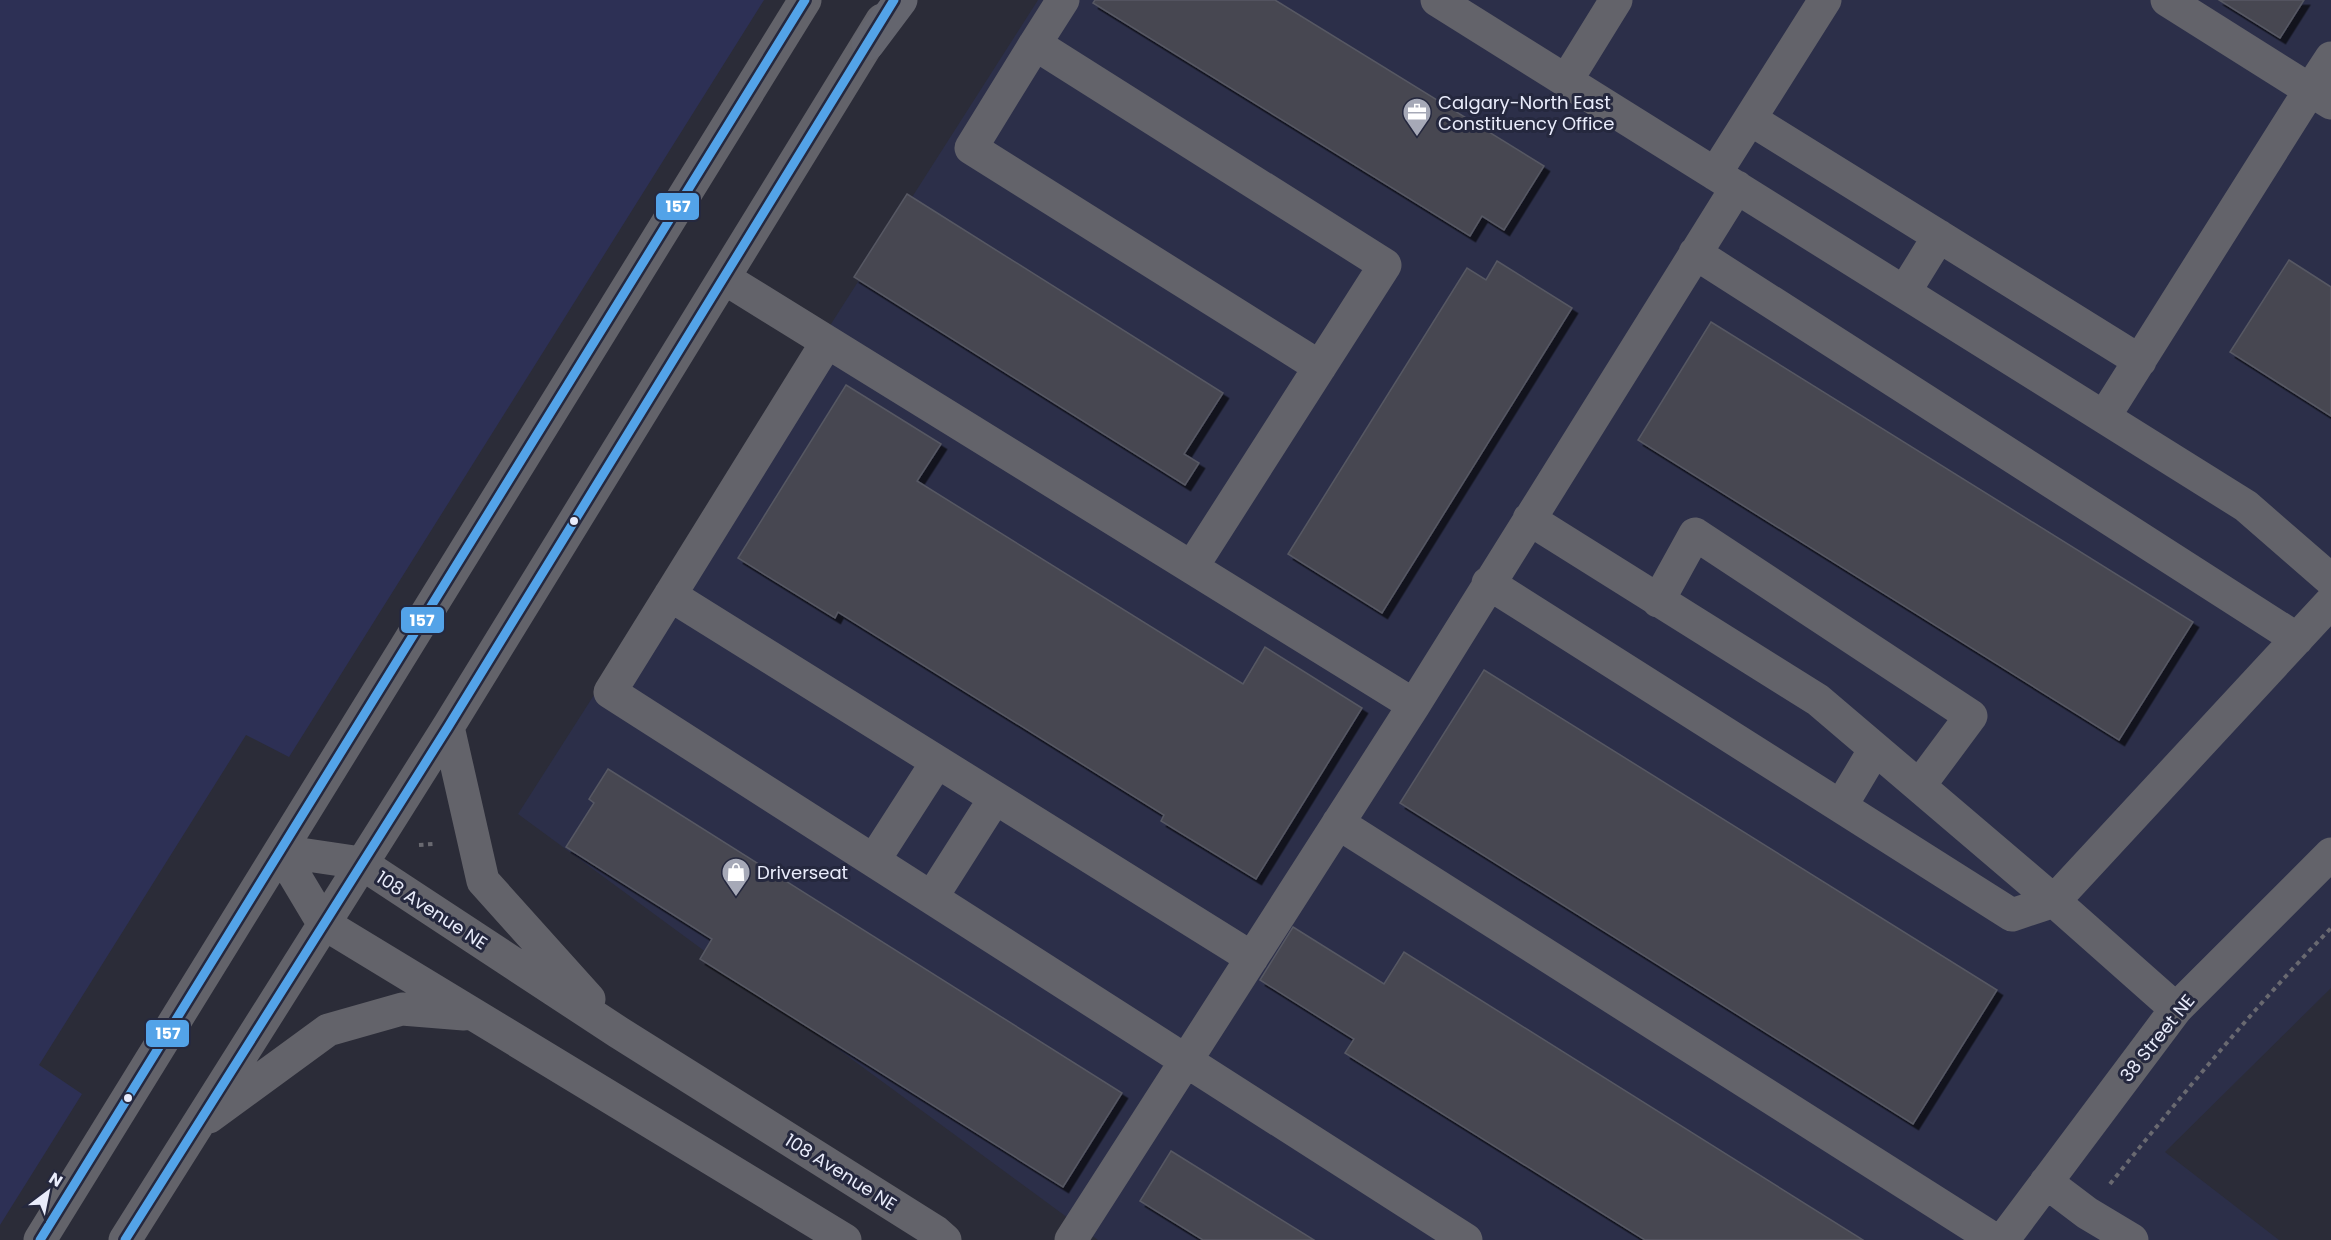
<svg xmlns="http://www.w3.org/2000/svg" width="2331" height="1240" font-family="Poppins,sans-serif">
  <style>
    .built { fill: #2c2f49 }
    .green { fill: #2d3055 }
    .building { fill: #464751; stroke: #575863; stroke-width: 1.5; filter: url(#shadow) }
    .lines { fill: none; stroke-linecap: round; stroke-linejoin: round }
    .path { stroke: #696970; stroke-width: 4; stroke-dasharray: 4.5 4.5; stroke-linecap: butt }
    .minor { stroke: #63636a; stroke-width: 33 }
    .major { stroke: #64656e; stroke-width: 33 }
    .bus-1-casing { stroke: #25283e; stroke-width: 14 }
    .bus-1 { stroke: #53a3e8; stroke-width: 9 }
    .bus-dot { fill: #e9ecfb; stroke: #25283e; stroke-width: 2 }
    .labels { text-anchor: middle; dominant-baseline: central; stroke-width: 6; stroke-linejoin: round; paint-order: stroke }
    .poi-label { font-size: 18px; fill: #e9ecfb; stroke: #25283e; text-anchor: start }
    .street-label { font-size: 18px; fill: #e9ecfb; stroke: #25283e }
    .line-badge { stroke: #25283e; stroke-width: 2 }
    .badge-label { font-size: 16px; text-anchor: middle; font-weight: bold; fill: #fff }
  </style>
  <defs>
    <filter id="shadow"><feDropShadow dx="5.5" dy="5.5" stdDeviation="0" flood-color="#0009"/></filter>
  </defs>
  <rect width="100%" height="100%" fill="#2b2c38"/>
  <path class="built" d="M1038,0H2331V988L2165,1152L2279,1240H1098L518,814Z"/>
  <path class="green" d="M0,0H764L289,757L246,735L39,1065L82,1094L0,1225Z"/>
  <path class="building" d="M1095,0H1275L1544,166L1504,230L1482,216L1470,236L1093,3Z
    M2219,0H2304L2280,38Z
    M907,194L1223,393L1184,454L1199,463L1185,485L854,277Z
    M2289,260L2331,287V416L2230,352Z
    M1497,261L1572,308L1382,613L1288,554L1467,268L1486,280Z
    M1711,322L2193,622L2119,740L1638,440Z
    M846,385L941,444L917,481L1243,684L1265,647L1362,708L1256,879L1161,821L1164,815L838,612L835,618L738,558Z
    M1484,670L1997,990L1913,1124L1400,803Z
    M608,769L1122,1093L1063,1187L700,959L712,939L566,847L594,803L589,799Z
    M1293,927L1384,984L1404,952L1863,1240H1645L1345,1053L1354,1039L1260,980Z
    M1171,1151L1314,1240H1203L1140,1201Z"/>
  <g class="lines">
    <path class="path" d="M419,845L433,844
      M2110,1184C2181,1096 2253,1009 2331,928"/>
    <path class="minor" d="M1437,0L2246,506L2331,580
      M1035,44L1063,0
      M2331,58L2310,90L2331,103
      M1566,81L1616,0
      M1750,119L2140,361
      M1715,174L1825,0
      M1695,253L2297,639
      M724,278L1414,705
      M1905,291L1939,236
      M827,342L610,692L1466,1240
      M2104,417L2310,90L2167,0
      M1529,519L1818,700L2054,901L2176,1009
      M1192,567L1385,265L1035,44L971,148L1320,367
      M1488,583L2012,915L2054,901L2331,602
      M670,595L1252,958
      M1658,601L1695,534L1971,716L1919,786
      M448,727L483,881L589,999
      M1841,806L1875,749
      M1338,823L1995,1240
      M280,851L361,863L618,1032L936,1232L945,1240
      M280,851L323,923L845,1240
      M874,860L937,762
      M932,897L995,798
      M209,1117L328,1030L402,1009L464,1014
      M2046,1182L2087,1213L2132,1240
      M40,1240L805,0
      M125,1240L448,727L882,20
      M1071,1240L1414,705L1737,187
      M2003,1240L2176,1009L2331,854"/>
    <path class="major" d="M868,44L901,0"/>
    <g class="bus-1-casing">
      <path id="bus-1" d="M40,1240L805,0
        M125,1240L448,727L894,0"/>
    </g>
    <use href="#bus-1" class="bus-1"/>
  </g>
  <defs>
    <g id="office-pin" transform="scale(1.5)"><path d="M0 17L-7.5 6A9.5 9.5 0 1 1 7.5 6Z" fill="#a6a9b7" stroke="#25283e"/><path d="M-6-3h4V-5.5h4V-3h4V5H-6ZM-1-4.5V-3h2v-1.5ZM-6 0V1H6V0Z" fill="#fff"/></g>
    <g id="shop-pin" transform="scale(1.5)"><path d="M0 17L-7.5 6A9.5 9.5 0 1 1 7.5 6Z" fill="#a6a9b7" stroke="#25283e"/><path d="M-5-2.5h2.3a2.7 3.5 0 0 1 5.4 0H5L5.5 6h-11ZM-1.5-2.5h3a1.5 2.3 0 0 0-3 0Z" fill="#fff"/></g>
  </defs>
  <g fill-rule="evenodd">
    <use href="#office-pin" x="1417" y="112"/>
    <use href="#shop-pin" x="736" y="872"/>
  </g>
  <g class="bus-dot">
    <circle cx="574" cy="521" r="5"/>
    <circle cx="128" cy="1098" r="5"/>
  </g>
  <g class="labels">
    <g class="poi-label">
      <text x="1438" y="102">Calgary-North East<tspan x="1438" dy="21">Constituency Office</tspan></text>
      <text x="757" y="872">Driverseat</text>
    </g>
    <g class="street-label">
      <text transform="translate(432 910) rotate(33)">108 Avenue NE</text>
      <text transform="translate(2157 1038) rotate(-51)">38 Street NE</text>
      <text transform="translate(841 1172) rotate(32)">108 Avenue NE</text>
    </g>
  </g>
  <g class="line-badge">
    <rect x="655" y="192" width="45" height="29" rx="6" fill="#53a3e8"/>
    <rect x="400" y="606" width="45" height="28" rx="6" fill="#53a3e8"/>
    <rect x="145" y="1019" width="45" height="29" rx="6" fill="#53a3e8"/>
  </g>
  <g class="badge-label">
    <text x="678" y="212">157</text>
    <text x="422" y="626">157</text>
    <text x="168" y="1039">157</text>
  </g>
  <g transform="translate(48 1192) rotate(32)" stroke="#25283e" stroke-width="4.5" paint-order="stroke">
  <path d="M0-4.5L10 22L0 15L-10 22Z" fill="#e9ecfb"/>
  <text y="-9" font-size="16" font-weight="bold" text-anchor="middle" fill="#e9ecfb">N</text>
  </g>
</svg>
